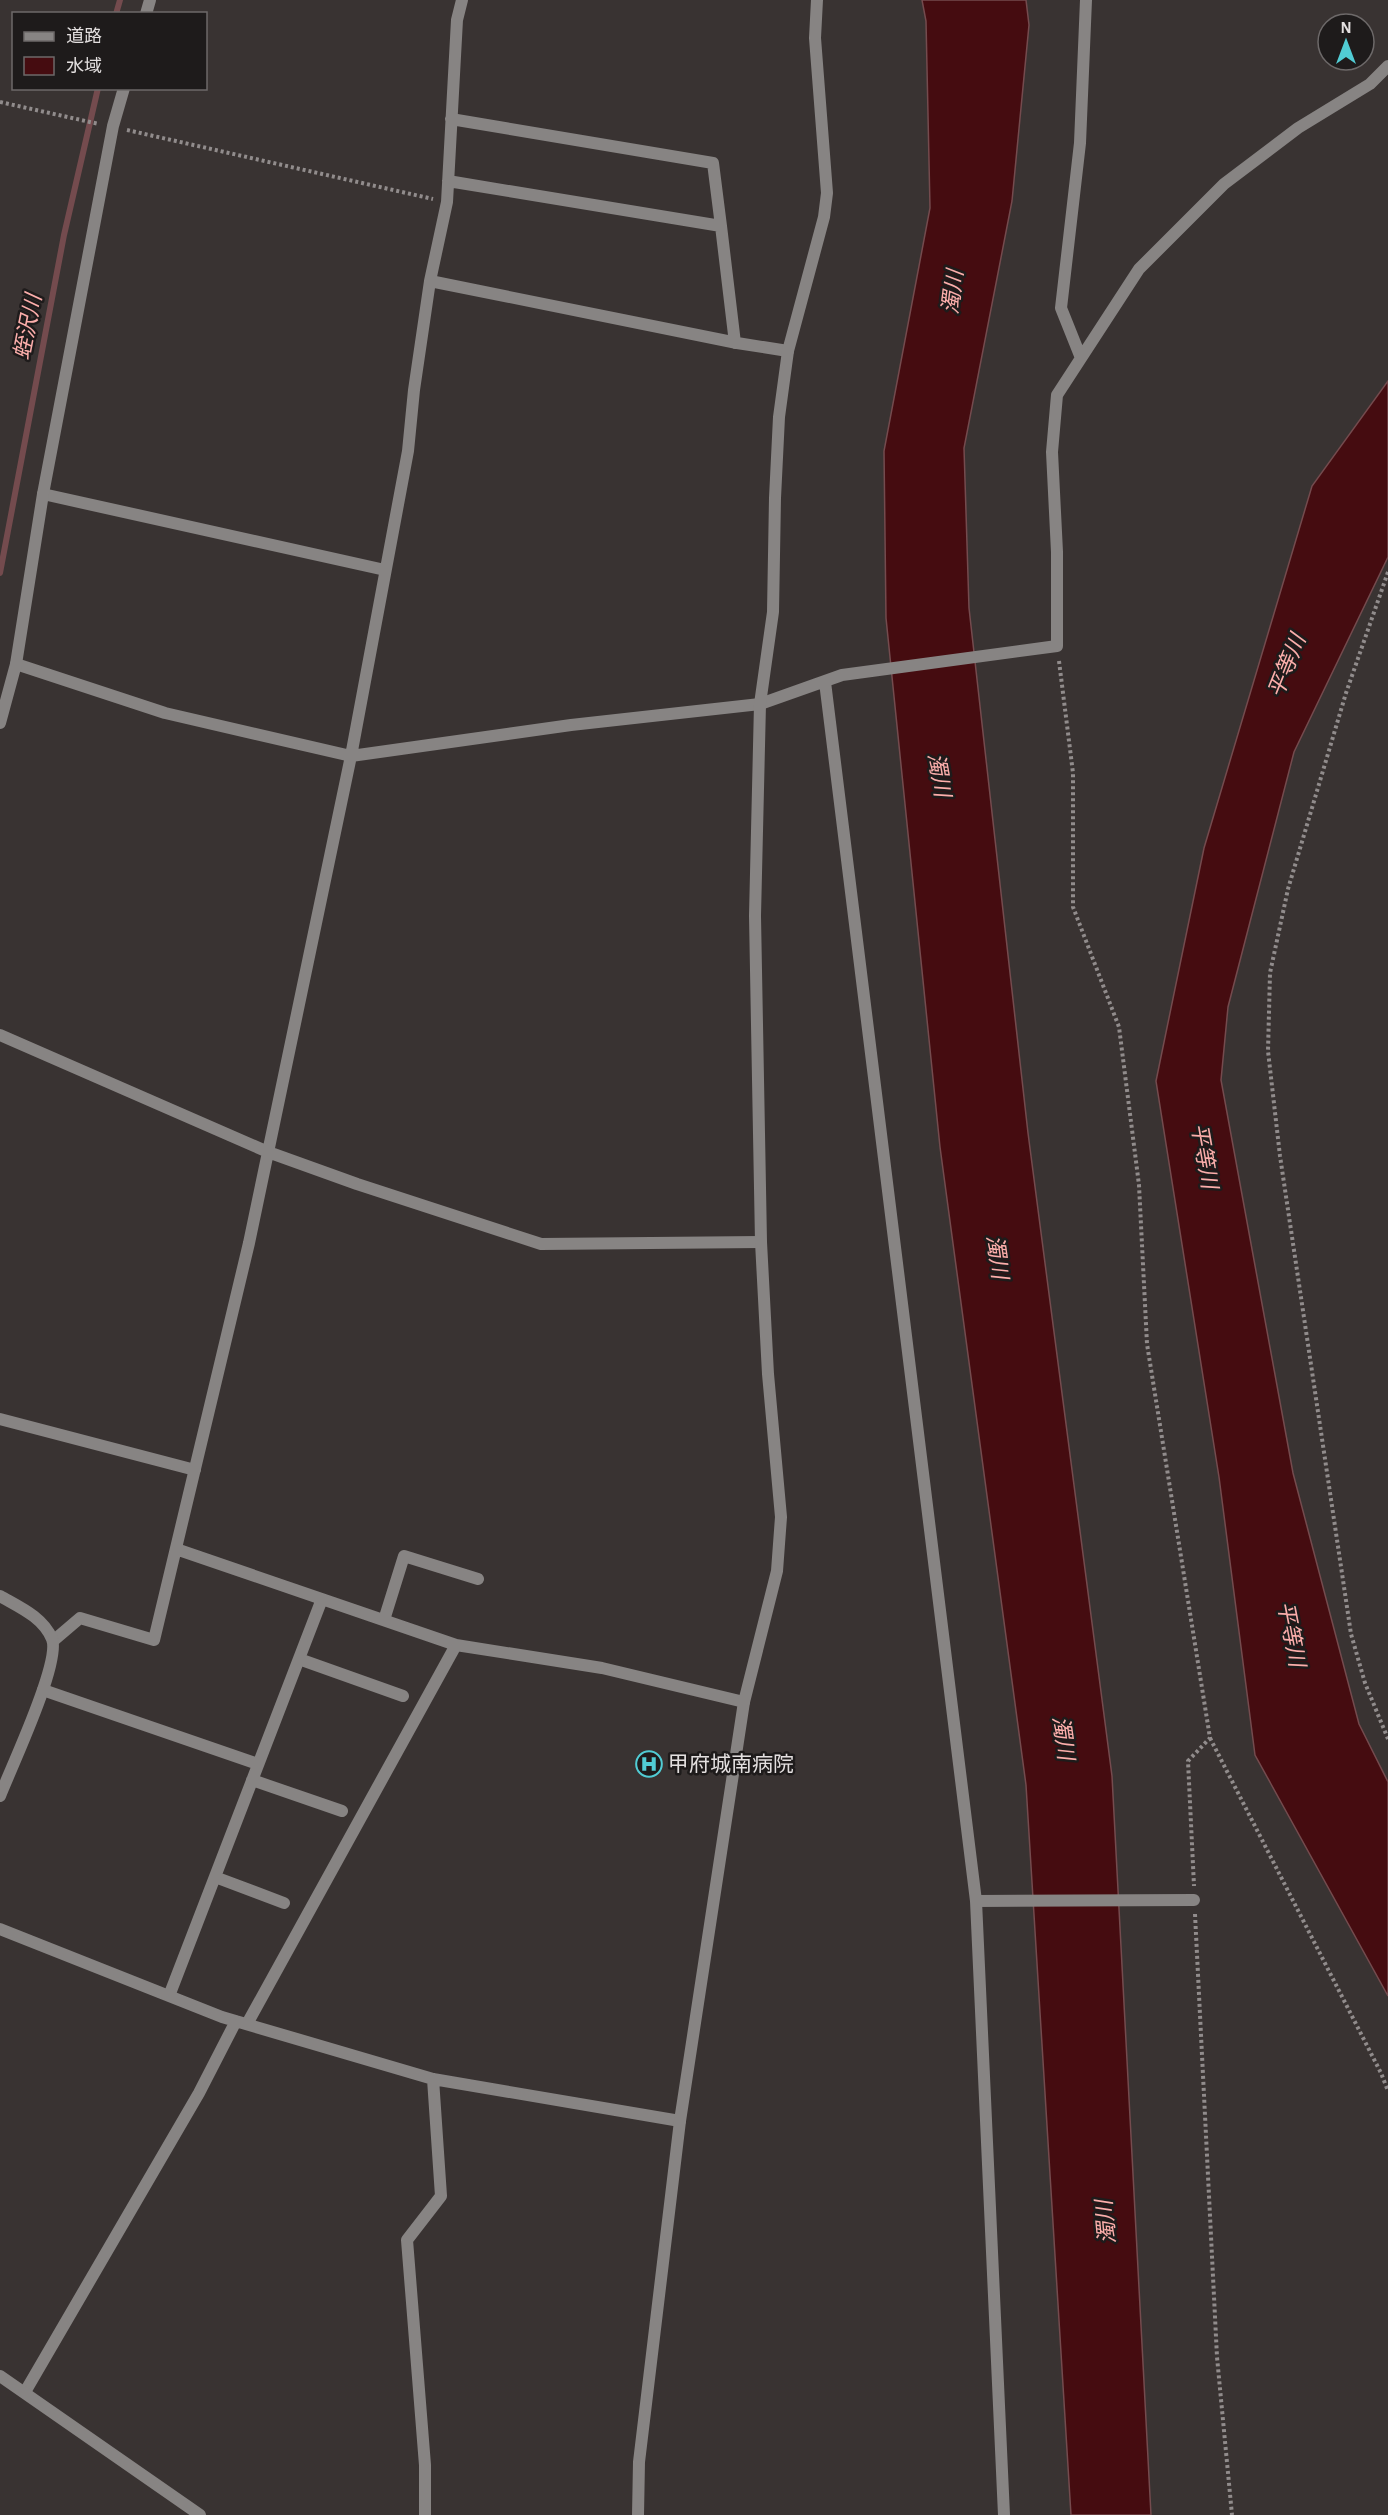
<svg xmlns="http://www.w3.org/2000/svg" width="1388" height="2515" font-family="'Alegreya Sans','Noto Sans JP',sans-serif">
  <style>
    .water { fill: #450c10; stroke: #744b4e; stroke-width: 1.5 }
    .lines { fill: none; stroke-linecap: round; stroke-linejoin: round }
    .stream { stroke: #744b4e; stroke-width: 6 }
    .path { stroke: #918c8c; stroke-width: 4; stroke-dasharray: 3 3; stroke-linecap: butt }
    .minor { stroke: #878483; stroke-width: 12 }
    .tertiary { stroke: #878483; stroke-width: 12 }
    .labels { text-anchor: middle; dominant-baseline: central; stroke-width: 5; stroke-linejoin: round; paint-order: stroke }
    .poi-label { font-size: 21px; fill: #e3dfdf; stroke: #1e1b1b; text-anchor: start }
    .water-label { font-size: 22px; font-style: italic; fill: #fcaeab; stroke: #1e1b1b }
  </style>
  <rect width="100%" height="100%" fill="#393332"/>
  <path class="water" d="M922,0H1026L1029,25L1012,201L964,448L969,608L1028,1133L1112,1776L1151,2515H1071L1026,1785L940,1147L886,618L884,451L930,208L926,21Z
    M1388,381V557L1294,752L1228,1007L1221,1080L1293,1473L1359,1724L1388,1782V1996L1255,1755L1219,1477L1156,1081L1204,848L1312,486Z"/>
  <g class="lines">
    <path class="stream" d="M116,14L120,0
      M0,573L64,235L98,88"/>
    <path class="path" d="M0,102L99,124
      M127,130L433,199
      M1388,572L1346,693L1288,889L1270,973L1268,1051L1280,1156L1351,1634L1365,1683L1388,1739
      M1059,661L1073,773V907L1119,1027L1139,1185L1147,1344L1210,1738L1188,1761L1194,1886
      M1210,1738L1381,2073L1388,2091
      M1195,1914L1217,2357L1232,2515"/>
    <path class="minor" d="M451,119L713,163L721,226
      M448,181L721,226L735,343
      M430,281L737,343L788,351
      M1081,358L1061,308L1080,143L1086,0
      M43,494L385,570
      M16,664L165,713L351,756L571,725L760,704L842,675L1057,646V552L1052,452L1057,395L1139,269L1224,184L1298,128L1370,84L1388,66
      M825,682L976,1901L1004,2515
      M0,1035L268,1152L357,1184L541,1244L761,1242
      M0,1419L195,1470
      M176,1549L456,1645L602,1668L744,1702
      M384,1620L404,1556L478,1579
      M53,1641L80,1618L154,1640L249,1243L351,756L408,451L414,390L430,281L447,202L457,20L462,0
      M299,1659L403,1696
      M43,1690L258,1764
      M252,1780L342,1811
      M215,1877L284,1903
      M976,1901L1194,1900
      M0,1929L222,2017L433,2079L680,2121
      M169,1996L322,1599
      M247,2024L456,1645
      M25,2392L199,2093L236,2021
      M425,2515V2465L407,2240L441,2196L433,2079"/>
    <path class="tertiary" d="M146,14L150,0
      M0,723L16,664L43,494L113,126L124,88
      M0,1596C19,1607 43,1617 52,1639C61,1662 11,1768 0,1796
      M0,2376L200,2515
      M638,2515L639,2462L680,2121L744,1702L777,1571L781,1517L768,1374L761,1242L755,916L760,704L773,612L775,498L779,417L788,351L824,217L827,193L815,38L817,0"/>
  </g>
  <defs>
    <g id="hospital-ring" transform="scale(1.35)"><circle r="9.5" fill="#1e1b1b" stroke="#51ccd4" stroke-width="1.5"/><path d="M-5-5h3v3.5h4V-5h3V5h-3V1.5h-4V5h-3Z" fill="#51ccd4"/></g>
  </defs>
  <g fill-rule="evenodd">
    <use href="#hospital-ring" x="649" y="1764"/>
  </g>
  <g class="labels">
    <g class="poi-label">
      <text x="668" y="1764">甲府城南病院</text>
    </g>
    <g class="water-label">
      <text transform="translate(953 292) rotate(-83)">濁川</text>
      <text transform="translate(28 327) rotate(-79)">蛭沢川</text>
      <text transform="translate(1287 666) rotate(-68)">平等川</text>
      <text transform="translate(939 775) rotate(80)">濁川</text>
      <text transform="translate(1204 1156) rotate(80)">平等川</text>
      <text transform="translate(997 1257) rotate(82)">濁川</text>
      <text transform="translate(1291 1634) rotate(79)">平等川</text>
      <text transform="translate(1063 1738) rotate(82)">濁川</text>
      <text transform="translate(1106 2222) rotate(-95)">濁川</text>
    </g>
  </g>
  <rect x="12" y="12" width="195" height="78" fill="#1e1b1b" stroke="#6d6969" stroke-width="1.5"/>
  <rect x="24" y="32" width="30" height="9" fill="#878483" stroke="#6d6969" stroke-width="1.5"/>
  <text x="66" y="42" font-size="18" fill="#e3dfdf">道路</text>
  <rect x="24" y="57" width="30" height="18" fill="#450c10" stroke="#6d6969" stroke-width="1.5"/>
  <text x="66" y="72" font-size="18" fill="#e3dfdf">水域</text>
  <g transform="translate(1346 42)"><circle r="28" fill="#1e1b1b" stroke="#6d6969" stroke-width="1.5"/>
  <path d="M0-4.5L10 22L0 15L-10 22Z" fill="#51ccd4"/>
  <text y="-9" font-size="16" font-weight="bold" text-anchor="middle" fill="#e3dfdf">N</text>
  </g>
</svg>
